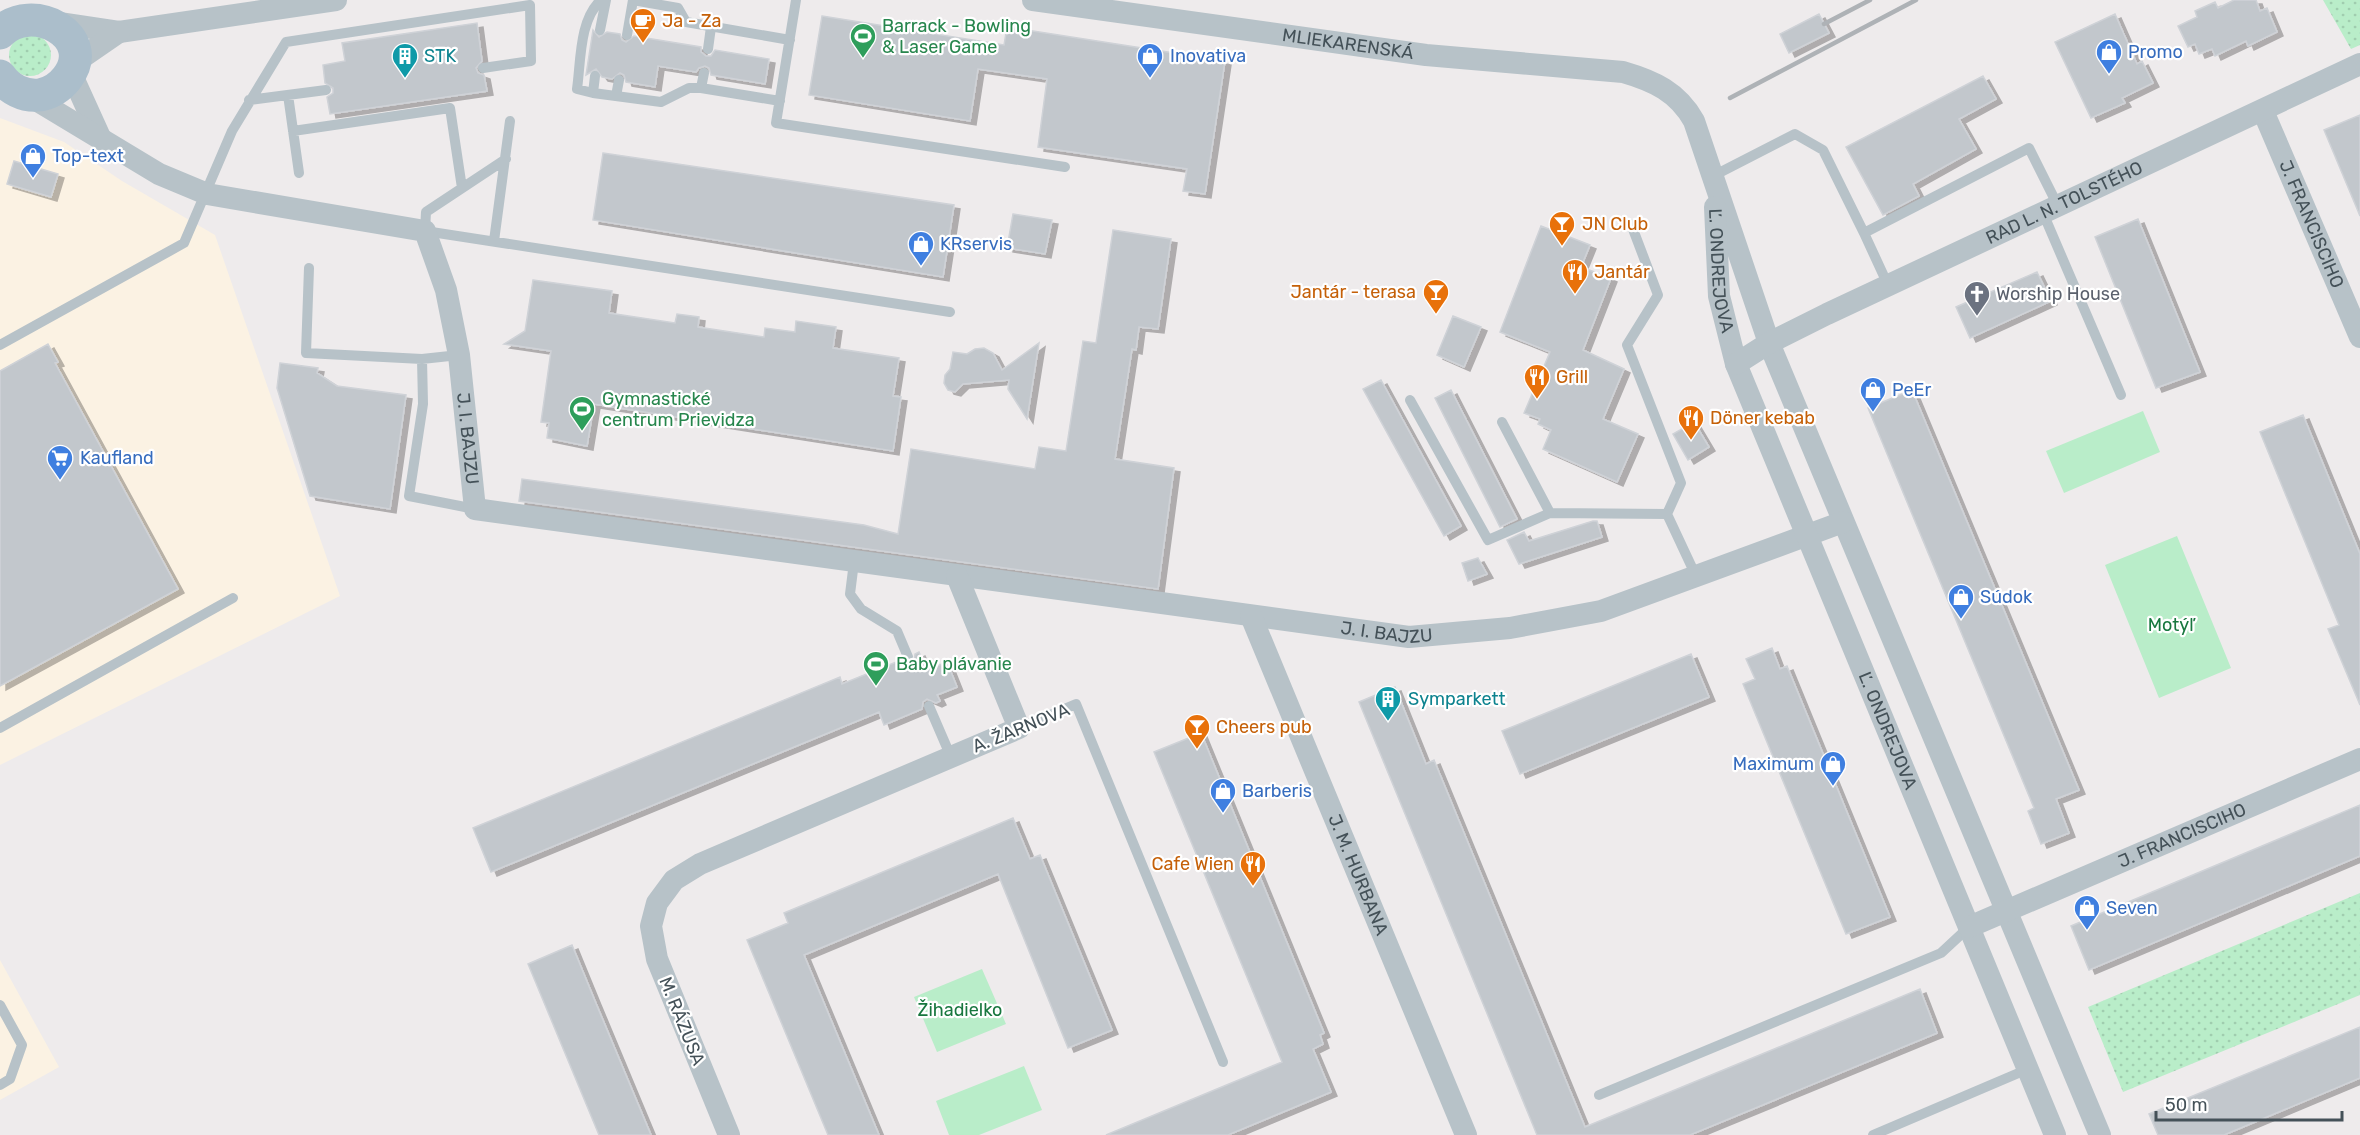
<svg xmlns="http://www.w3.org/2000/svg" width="2360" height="1135" font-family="Rubik,sans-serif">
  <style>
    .commercial { fill: #fbf2e3 }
    .grass { fill: url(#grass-dots) }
    .park { fill: #b9edc9 }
    .building { fill: #c2c7cc; stroke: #cfd2d7; stroke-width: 1.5; filter: url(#shadow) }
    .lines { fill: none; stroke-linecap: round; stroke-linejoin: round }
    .service { stroke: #b7c2c8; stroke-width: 10 }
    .minor { stroke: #b7c2c8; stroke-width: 22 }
    .primary { stroke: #abbecb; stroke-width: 33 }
    .rail { stroke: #aeb2b6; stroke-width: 4.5 }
    .labels { text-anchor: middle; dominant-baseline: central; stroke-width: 4.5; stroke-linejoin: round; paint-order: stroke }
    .food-label { font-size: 18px; fill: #c56008; stroke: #fff; text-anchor: start }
    .leisure-label { font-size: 18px; fill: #27864d; stroke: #fff; text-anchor: start }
    .street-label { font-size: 18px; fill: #445158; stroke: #fff }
    .shop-label { font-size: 18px; fill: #366cbe; stroke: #fff; text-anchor: start }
    .culture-label { font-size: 18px; fill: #0d838f; stroke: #fff; text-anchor: start }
    .worship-label { font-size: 18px; fill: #5b616d; stroke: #fff; text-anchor: start }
    .park-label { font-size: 18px; fill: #18773f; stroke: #fff }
  </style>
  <defs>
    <pattern id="grass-dots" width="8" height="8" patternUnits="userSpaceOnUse" patternTransform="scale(1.5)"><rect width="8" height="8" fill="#b9edc9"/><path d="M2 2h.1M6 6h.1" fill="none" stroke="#a0cdaf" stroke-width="1.8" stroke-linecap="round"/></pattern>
    <filter id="shadow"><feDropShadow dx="6" dy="4" stdDeviation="0" flood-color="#0004"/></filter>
  </defs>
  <rect width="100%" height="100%" fill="#eeebec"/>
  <path class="commercial" d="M0,118L64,142L122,181L215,235L340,596L0,765Z
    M0,960L59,1067L0,1100Z"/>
  <path class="grass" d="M2323,0H2360V45L2351,49Z
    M9 55a21 21 0 1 1 42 0a21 21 0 1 1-42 0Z
    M2360,893V995L2123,1092L2088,1007Z"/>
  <path class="park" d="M2143,411L2160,452L2064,493L2046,451Z
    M2177,536L2231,668L2159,698L2105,565Z
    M982,969L1006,1024L937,1052L914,997Z
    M1024,1066L1042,1110L979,1135H949L936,1101Z"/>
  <path class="building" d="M2234,0H2256L2260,11L2267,8L2277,32L2248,46L2246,41L2215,56L2212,49L2199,54L2195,44L2188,47L2178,26L2197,17L2195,11L2215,2L2218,8Z
    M1819,14L1829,33L1789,53L1780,34Z
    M2115,14L2137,64L2142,61L2153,83L2122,98L2125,103L2091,118L2055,42Z
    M822,16L1004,45L1007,27L1225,61L1205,194L1183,191L1187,169L1038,147L1047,79L978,69L970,121L809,95Z
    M477,23L482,61L476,68L478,73L484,75L487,91L330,114L327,97L333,93V88L325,83L323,65L345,61L342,43Z
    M593,30L599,37L607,32L620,34L622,40L626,42L634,36L701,47V52L706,56H711L715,50L769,59L765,84L711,75L709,68L705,66L699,68L696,72L658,66L655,87L626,82L624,75L620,73L612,79L602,77L596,69L586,75Z
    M1983,76L1996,99L1959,119L1976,149L1913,184L1919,196L1883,215L1846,147Z
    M2360,115V216L2324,130Z
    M603,153L954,205L943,277L593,220Z
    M14,161L58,174L51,197L7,184Z
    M1013,214L1052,220L1045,254L1007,248Z
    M2138,219L2200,372L2156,388L2095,237Z
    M1541,226L1590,245L1581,267L1611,278L1583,350L1624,369L1603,419L1638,434L1617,482L1543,449L1551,430L1538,424L1540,419L1524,413L1550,352L1500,332Z
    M1113,230L1171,239L1158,329L1139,327L1136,350L1132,349L1115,459L1174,468L1158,589L519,501L522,479L864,525L898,534L911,449L1035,469L1039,447L1066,451L1083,341L1096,343Z
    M2037,272L2051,301L1970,338L1956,307Z
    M533,280L612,291L609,313L675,323L677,314L699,317L698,327L764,337L765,328L795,332L796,321L836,327L833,348L899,358L893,396L901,397L893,451L594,404L587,446L547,438L549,423L541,422L551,351L504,344L525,331Z
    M1453,316L1481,327L1464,367L1437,355Z
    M1039,343L1027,419L1008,389L1009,380L963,384L955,392L948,390L944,383L945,375L950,369L953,352L967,354L975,349L984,348L993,353L1002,370Z
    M48,344L58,362L55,363L178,589L0,686V371Z
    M280,363L318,368L317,373L337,386L406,395L390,509L310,496L277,388Z
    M1381,380L1461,526L1444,536L1363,389Z
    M1451,390L1517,519L1500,527L1435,398Z
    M1912,390L2079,790L2056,799L2069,833L2041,844L2028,811L2034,808L1868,408Z
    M2303,415L2360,554V705L2328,629L2339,625L2260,432Z
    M1694,422L1709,447L1688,460L1673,434Z
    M1593,521H1597L1602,537L1519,564L1507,540L1524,532L1529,541Z
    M1478,558L1487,574L1468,581L1462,563Z
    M1772,648L1780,669L1787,666L1890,917L1846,934L1743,684L1755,679L1746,659Z
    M919,652L927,670L947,662L957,687L937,695L940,701L936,703L927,699L923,702L922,709L884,725L879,712L491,872L473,828L840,677L842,684L901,660L910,664L914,661L915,654Z
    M1691,654L1709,697L1520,774L1502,731Z
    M1395,687L1426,764L1434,760L1585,1127L1920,989L1937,1033L1690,1135H1537L1359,702Z
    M1201,733L1324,1033L1320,1035L1323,1044L1313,1049L1331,1092L1228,1135H1106L1282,1062L1154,752Z
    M2360,805V856L2089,970L2071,926Z
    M1013,818L1030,859L1040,855L1112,1030L1068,1048L998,874L804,955L879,1135H828L747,940L788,923L784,913Z
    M572,945L595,1001L651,1135H599L528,964Z
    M2360,1027V1078L2224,1135H2158L2149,1114Z"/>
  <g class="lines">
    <path class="service" d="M633,0L678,8L686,22L790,40
      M796,0L776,123L1065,167
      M600,30L606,0
      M627,35L633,0
      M708,49L711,27
      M595,76L593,93L661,102L689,88H701L780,101
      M701,88L704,73
      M593,93L577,89C581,61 579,20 601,0
      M288,95L299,173
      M616,96L619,80
      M249,100L326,90
      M293,131L450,108L462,188
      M506,159L426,212L425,231L950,312
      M1713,176L1795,134L1823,150L1864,233L2029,148L2058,206
      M2043,213L2121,395
      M1631,224L1658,295L1627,345L1681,483L1667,514L1696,576
      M1864,233L1888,285
      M494,241L510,121
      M309,268L306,353L422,359L459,355
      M0,345L184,243L232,131L286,42L530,5L531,61L483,68
      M422,359L423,404L409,496L475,509
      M1410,400L1488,540L1550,513
      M1502,422L1550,513L1667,514
      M854,562L850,594L861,609L897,631L908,657
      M929,706L951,757
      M0,728L233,598
      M1019,728L1076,704L1223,1062
      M0,1005L22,1045L10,1079L0,1085
      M1599,1095L1941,953L1969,927
      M1873,1135L2028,1069"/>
    <g class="minor">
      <path id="s1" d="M1033,0L1426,55L1623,72C1654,81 1678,92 1694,121L1769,343L2100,1135"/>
      <path d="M59,23L119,32L336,0"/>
      <path d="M74,63L119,32"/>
      <path d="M71,73L100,137"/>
      <path id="s2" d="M28,95L159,174L207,194L425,231L446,290L459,355L475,509L1409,637L1510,628L1601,611L1843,522"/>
      <path id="s3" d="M2263,111L2360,337"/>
      <path id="s4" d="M1715,207L1719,296L1736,364L2055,1135"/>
      <path id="s5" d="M1736,364L1769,343L1827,314L2360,64"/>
      <path id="s6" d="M1251,616L1466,1135"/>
      <path id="s7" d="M1969,927L2360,759"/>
      <path d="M729,1135L657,959L651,926L657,903L674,880L700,864L1019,728L957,576"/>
    </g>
    <path class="primary" d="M0,33C31,0 99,36 67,78C60,87 51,93 40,95C24,97 9,89 0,76"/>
    <path class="rail" d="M1824,24L1870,0
      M1730,98L1916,0"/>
  </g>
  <defs>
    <g id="cafe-pin" transform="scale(1.35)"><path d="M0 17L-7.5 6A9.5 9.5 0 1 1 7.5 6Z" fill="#e8710a" stroke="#fff"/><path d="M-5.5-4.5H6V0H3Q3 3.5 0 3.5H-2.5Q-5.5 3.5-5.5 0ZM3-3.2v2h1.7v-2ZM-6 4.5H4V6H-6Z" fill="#fff"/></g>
    <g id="stadium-pin" transform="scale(1.35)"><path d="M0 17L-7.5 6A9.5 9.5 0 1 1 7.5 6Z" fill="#2e9e5b" stroke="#fff"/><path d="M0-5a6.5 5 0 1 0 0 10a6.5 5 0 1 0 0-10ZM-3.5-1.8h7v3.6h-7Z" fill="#fff"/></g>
    <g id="shop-pin" transform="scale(1.35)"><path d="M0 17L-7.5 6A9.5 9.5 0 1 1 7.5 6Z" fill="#3f7fe0" stroke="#fff"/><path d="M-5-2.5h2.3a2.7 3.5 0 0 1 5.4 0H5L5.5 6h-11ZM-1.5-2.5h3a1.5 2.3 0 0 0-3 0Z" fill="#fff"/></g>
    <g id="building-pin" transform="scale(1.35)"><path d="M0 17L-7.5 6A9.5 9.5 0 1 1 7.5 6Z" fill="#0f9aa8" stroke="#fff"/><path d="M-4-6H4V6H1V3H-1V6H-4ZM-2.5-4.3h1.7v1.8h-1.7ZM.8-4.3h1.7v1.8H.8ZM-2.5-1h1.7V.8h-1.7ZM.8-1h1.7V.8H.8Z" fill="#fff"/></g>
    <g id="bar-pin" transform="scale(1.35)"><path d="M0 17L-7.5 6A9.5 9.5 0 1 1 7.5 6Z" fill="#e8710a" stroke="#fff"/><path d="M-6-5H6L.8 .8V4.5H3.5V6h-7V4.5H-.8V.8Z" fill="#fff"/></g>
    <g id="restaurant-pin" transform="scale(1.35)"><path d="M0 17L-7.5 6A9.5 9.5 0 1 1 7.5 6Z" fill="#e8710a" stroke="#fff"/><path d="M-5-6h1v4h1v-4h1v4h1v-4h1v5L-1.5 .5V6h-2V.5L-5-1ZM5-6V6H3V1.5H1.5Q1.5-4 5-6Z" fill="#fff"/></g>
    <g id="church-pin" transform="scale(1.35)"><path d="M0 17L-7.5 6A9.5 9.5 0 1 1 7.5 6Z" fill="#6b7280" stroke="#fff"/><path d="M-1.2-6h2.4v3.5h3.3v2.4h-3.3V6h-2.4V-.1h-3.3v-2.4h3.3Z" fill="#fff"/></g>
    <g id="supermarket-pin" transform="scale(1.35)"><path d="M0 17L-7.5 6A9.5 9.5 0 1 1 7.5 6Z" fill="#3f7fe0" stroke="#fff"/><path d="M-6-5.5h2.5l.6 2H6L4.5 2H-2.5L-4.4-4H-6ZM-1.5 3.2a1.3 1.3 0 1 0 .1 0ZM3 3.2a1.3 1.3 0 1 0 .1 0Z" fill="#fff"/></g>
  </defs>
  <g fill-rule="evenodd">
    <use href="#cafe-pin" x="643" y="21"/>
    <use href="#stadium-pin" x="863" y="36"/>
    <use href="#shop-pin" x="2109" y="52"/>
    <use href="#building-pin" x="405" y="56"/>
    <use href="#shop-pin" x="1150" y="56"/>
    <use href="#shop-pin" x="33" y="156"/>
    <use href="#bar-pin" x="1562" y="224"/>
    <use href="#shop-pin" x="921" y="244"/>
    <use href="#restaurant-pin" x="1575" y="272"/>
    <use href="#bar-pin" x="1436" y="292"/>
    <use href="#church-pin" x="1977" y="294"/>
    <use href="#restaurant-pin" x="1537" y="377"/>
    <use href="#shop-pin" x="1873" y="390"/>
    <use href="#stadium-pin" x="582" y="409"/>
    <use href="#restaurant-pin" x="1691" y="418"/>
    <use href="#supermarket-pin" x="60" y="458"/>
    <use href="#shop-pin" x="1961" y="597"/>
    <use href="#stadium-pin" x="876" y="664"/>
    <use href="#building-pin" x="1388" y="699"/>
    <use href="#bar-pin" x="1197" y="727"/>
    <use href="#shop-pin" x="1833" y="764"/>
    <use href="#shop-pin" x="1223" y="791"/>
    <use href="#restaurant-pin" x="1253" y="864"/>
    <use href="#shop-pin" x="2087" y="908"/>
  </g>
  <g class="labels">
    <g class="food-label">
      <text x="662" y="21">Ja - Za</text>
      <text x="1582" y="224">JN Club</text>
      <text x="1594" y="272">Jantár</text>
      <text x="1416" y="292" text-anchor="end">Jantár - terasa</text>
      <text x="1556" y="377">Grill</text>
      <text x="1710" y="418">Döner kebab</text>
      <text x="1216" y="727">Cheers pub</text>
      <text x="1234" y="864" text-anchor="end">Cafe Wien</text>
    </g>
    <g class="leisure-label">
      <text x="882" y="26">Barrack - Bowling<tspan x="882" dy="21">&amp; Laser Game</tspan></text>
      <text x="602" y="399">Gymnastické<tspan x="602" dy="21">centrum Prievidza</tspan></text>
      <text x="896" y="664">Baby plávanie</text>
    </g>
    <g class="street-label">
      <text stroke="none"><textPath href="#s1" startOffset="318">MLIEKARENSKÁ</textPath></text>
      <text stroke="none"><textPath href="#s5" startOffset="366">RAD L. N. TOLSTÉHO</textPath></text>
      <text stroke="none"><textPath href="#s3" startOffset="123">J. FRANCISCIHO</textPath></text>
      <text stroke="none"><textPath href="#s4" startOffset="64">Ľ. ONDREJOVA</textPath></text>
      <text stroke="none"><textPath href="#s2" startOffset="639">J. I. BAJZU</textPath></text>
      <text stroke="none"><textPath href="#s2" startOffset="1630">J. I. BAJZU</textPath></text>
      <text transform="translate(1021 728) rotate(-22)">A. ŽARNOVA</text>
      <text stroke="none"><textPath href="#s4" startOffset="556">Ľ. ONDREJOVA</textPath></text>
      <text stroke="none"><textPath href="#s7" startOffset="232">J. FRANCISCIHO</textPath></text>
      <text stroke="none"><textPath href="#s6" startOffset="280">J. M. HURBANA</textPath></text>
      <text transform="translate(682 1021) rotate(68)">M. RÁZUSA</text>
    </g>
    <g class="shop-label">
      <text x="2128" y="52">Promo</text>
      <text x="1170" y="56">Inovativa</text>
      <text x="52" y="156">Top-text</text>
      <text x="940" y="244">KRservis</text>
      <text x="1892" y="390">PeEr</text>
      <text x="80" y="458">Kaufland</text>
      <text x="1980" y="597">Súdok</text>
      <text x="1814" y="764" text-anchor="end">Maximum</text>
      <text x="1242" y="791">Barberis</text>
      <text x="2106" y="908">Seven</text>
    </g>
    <g class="culture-label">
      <text x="424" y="56">STK</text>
      <text x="1408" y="699">Symparkett</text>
    </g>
    <g class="worship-label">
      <text x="1996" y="294">Worship House</text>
    </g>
    <g class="park-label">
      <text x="2171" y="625">Motýľ</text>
      <text x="960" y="1010">Žihadielko</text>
    </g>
  </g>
  <path d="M2156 1111v9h186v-9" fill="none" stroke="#445158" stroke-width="3"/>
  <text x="2165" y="1111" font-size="18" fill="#445158" stroke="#ffffff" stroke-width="4.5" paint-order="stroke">50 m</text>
</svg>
